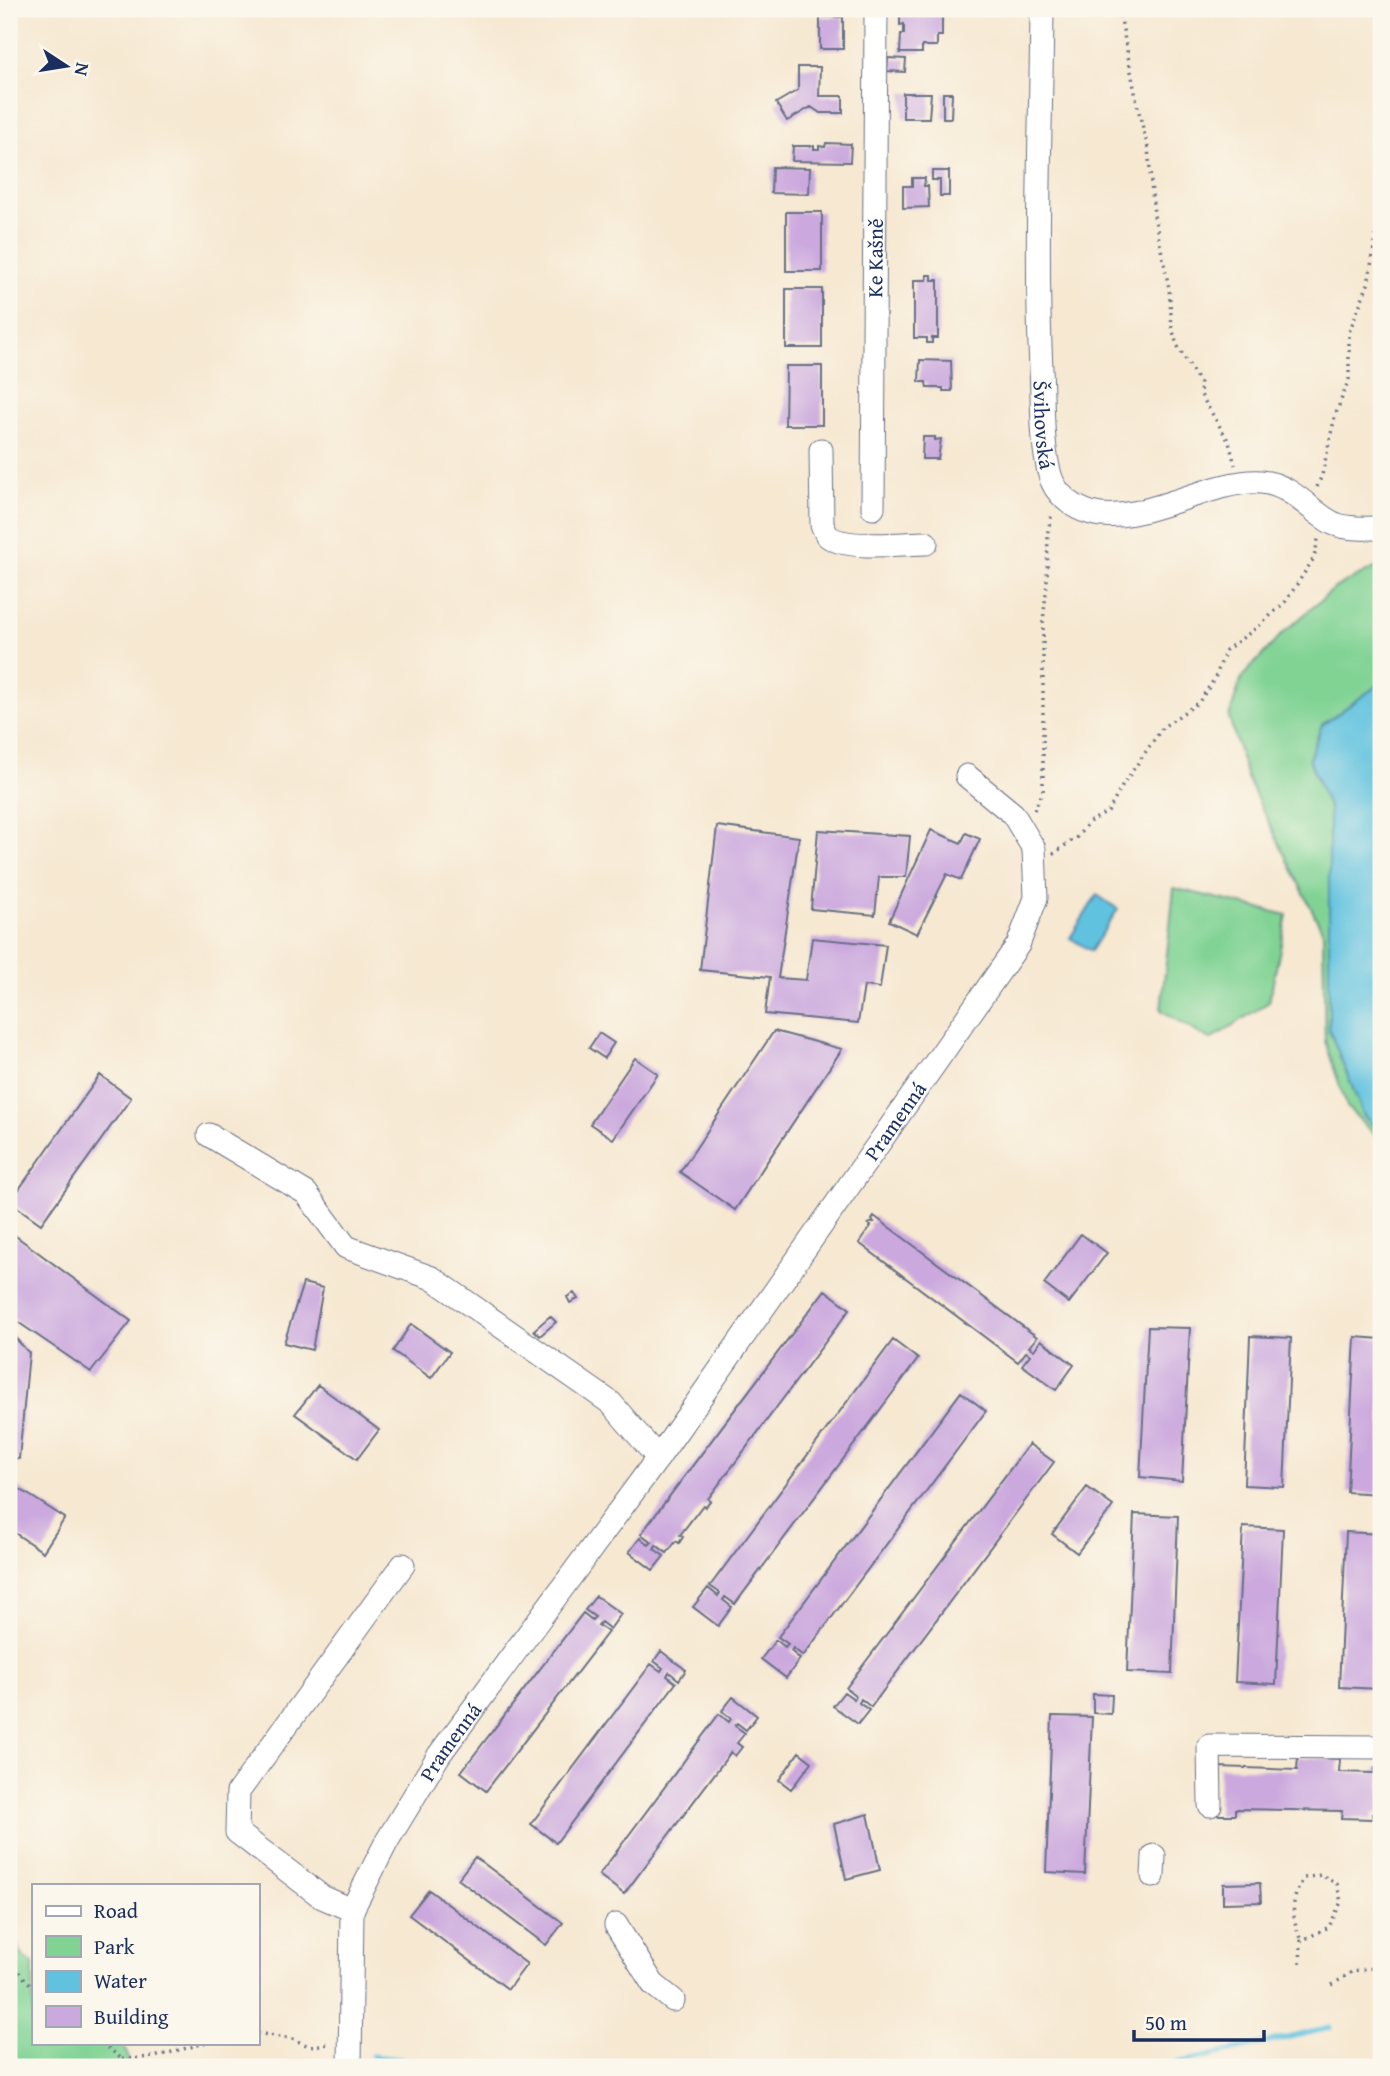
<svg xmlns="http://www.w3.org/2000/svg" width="1390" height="2076" font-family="'Gentium Book Plus',serif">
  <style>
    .green { fill: #81d394; stroke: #4e8179; stroke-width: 2 }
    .water { fill: #60c2df; stroke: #3e789e; stroke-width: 2 }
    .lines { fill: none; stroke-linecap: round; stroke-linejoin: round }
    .stream { stroke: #60c2df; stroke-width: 5 }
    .building { fill: #cba8de }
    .minor-casing { stroke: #687086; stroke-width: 25 }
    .path { stroke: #687086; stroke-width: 3.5; stroke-dasharray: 2 5; stroke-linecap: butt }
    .minor { stroke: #fff; stroke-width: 23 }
    .labels { text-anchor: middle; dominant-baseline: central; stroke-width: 5; stroke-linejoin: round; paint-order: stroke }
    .street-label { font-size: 21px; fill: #1b2f5e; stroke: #fbf7ec }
  </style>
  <rect width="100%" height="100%" fill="#fbf7ec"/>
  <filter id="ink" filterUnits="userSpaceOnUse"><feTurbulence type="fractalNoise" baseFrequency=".0143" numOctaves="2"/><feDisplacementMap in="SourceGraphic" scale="14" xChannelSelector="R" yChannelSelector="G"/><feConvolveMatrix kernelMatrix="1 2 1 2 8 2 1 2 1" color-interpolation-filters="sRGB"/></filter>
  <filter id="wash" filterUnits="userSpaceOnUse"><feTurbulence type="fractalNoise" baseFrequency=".00686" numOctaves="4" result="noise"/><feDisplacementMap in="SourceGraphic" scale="28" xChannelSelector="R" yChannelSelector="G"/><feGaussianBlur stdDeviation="1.57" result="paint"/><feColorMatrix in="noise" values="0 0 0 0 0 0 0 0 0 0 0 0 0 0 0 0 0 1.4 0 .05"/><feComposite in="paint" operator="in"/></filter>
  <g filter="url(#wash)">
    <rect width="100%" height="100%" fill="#f6e8d1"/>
    <path class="green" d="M1381,565V683L1322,725L1309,759L1329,809V1029L1364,1116L1381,1133V1141L1347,1107L1325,1041L1323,932L1247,778L1229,717L1242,677L1282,634L1336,587Z
      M1174,888L1287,915L1269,1002L1210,1040L1161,1010Z
      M9,1930L24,1958L33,1963V2043H120C127,2052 130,2056 126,2067H9Z"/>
    <path class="water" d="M1381,683V1133L1364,1116L1329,1029V809L1309,759L1322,725Z
      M1097,895L1118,909L1091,951L1070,938Z"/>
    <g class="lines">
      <path class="stream" d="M372,2056L475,2067
        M280,2067L309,2062
        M1160,2067L1330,2028"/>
    </g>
    <g id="blocks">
      <path class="building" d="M900,9H942V36H937V46H922V53H900L901,34H904V24L900,25Z
        M820,17H843V49H820Z
        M888,58L906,59L905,72L887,71Z
        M798,67H820L819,96H843V113H820L811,107L787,121L776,103L798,90Z
        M903,93H931L929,118H903Z
        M943,93H952L951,118H943Z
        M826,143L851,144L850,162L792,161L793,146H814V149H819V146L825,147Z
        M772,167L810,168L809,194L771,193Z
        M932,171H949V196H940V180H932Z
        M912,178H925L924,186H928L929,207L903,208V186H912Z
        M786,212H822V271H786Z
        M927,275H932V280H938V338H932V343H927V338H914V280H927Z
        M786,289H822V348H786Z
        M920,360L951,361L952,391H943V388H927L926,382H919Z
        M786,366H822V425H785Z
        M923,437H935V440L941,439L938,459H922Z
        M717,826L799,837L778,978L806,980L812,938L886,945L880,988L864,986L858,1023L765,1014L770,977L700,970Z
        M818,830L910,836L906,877H879L875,915L811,909Z
        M931,830L961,843L966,833L980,839L961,880L947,874L917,934L889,921Z
        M774,1031L842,1049L735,1210L680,1172Z
        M599,1033L614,1043L604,1058L589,1048Z
        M635,1058L658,1074L613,1139L590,1124Z
        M100,1075L131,1098L41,1224L10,1202Z
        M874,1216L1037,1337L1029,1347L1034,1350L1041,1340L1074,1365L1056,1390L1022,1365L1030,1355L1026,1352L1018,1362L859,1243L871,1226L868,1224L874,1222L872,1220Z
        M9,1231L131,1321L91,1372L9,1316Z
        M1081,1234L1107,1253L1069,1303L1044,1284Z
        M303,1283L323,1288L312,1350L284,1343Z
        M825,1290L850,1309L708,1499L710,1501L705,1507L703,1505L680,1535L683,1537L679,1543L676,1541L667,1553L656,1545L654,1549L664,1556L653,1570L629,1552L640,1538L649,1545L652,1542L641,1534Z
        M574,1293L578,1299L570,1303L567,1297Z
        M550,1316L556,1322L540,1336L534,1330Z
        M411,1324L450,1352L431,1378L393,1351Z
        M1148,1327L1190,1328L1182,1481L1140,1477Z
        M9,1331L29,1353L19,1459L9,1458Z
        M1250,1336L1291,1338L1284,1487L1244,1485Z
        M1355,1337L1381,1339V1494L1347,1492Z
        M893,1340L918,1359L735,1604L725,1597L723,1600L732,1607L718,1626L693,1607L708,1588L718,1596L720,1593L710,1586Z
        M318,1385L379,1430L357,1459L295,1414Z
        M961,1392L986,1411L803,1656L793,1648L791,1651L800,1659L786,1678L761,1659L776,1640L785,1647L788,1644L778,1637Z
        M1029,1444L1054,1462L871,1707L861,1699L859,1703L869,1710L858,1724L833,1706L844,1692L854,1699L856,1696L846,1688Z
        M9,1482L65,1518L43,1552L9,1529Z
        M1087,1487L1113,1506L1077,1553L1052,1534Z
        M1134,1514L1178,1516L1172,1674L1127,1672Z
        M1243,1527L1283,1529L1276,1684L1235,1682Z
        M1346,1532L1381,1534L1380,1689L1339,1687Z
        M596,1596L621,1614L610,1629L601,1622L598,1625L608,1632L486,1791L461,1772L583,1613L592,1620L595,1617L585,1610Z
        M661,1651L686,1670L679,1680L669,1672L667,1676L676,1683L556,1843L531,1824L651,1664L661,1671L663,1668L654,1661Z
        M1093,1694L1112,1695L1111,1714L1093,1713Z
        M733,1697L757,1716L746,1730L737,1723L735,1726L745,1733L737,1743L742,1747L735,1756L731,1752L624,1894L599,1875L719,1714L729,1722L731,1719L722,1711Z
        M1052,1716L1092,1717L1085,1874L1046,1872Z
        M799,1752L812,1762L791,1789L779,1780Z
        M1298,1757L1340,1759L1339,1772L1374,1773L1375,1768H1381L1380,1813H1373L1372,1819L1341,1818L1342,1811L1235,1809V1815H1218L1219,1767L1297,1770Z
        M868,1814L880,1870L846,1879L834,1824Z
        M475,1857L563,1923L546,1945L458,1879Z
        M1260,1883L1261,1902L1223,1903V1884Z
        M429,1890L527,1964L508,1989L409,1915Z"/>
    </g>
  </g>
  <g filter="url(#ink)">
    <use href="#blocks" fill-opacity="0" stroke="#687086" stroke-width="2"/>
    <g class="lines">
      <g class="minor-casing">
        <g id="minor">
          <path id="s1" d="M1042,9C1041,129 1035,249 1041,369C1043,402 1041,444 1050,475C1055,494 1073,508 1091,513C1138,527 1210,479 1261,482C1290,484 1307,508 1329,521C1343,530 1365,528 1381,528"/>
          <path d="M821,450L822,525C824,528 825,532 827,535C843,551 904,543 926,543"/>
          <path id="s2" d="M873,508L876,9"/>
          <path d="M209,1135L306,1193L346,1247L432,1278L611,1403L658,1458"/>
          <path d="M1210,1805L1209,1746L1381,1747"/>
          <path d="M1153,1876L1154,1856"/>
          <path d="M352,1910L322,1897L237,1832L238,1792L403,1565"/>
          <path d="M616,1925L653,1984L673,2000"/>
          <path id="s3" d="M350,2067L352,1910L387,1841L439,1755L658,1458L1018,945L1036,898L1034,849L1013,814L967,776"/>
        </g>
      </g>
      <path class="path" d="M1119,9L1138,108L1148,148L1154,215L1169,288L1172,328L1177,345L1201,385L1200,393L1204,400L1229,442L1235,465
        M1317,487L1322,475L1335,416L1349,379V332L1368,284L1377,229L1381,219
        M1034,810L1043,792V622L1047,583L1048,531L1052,513
        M1053,854L1077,837L1089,822L1108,812L1124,783L1163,727L1199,702L1215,678L1226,650L1259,626L1286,601L1314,558L1319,535
        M9,1962L33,1987
        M1300,1963L1301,1941L1329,1927L1341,1902L1337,1884L1321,1875L1304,1878C1289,1902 1292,1916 1301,1941
        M1332,1985L1353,1971L1381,1967
        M257,2033L292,2039L309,2046L331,2044
        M102,2043L122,2059L123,2067
        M122,2059L154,2057L205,2043"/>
      <use href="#minor" class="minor"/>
    </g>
  </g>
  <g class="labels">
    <g class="street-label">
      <text stroke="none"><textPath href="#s2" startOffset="250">Ke Kašně</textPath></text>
      <text stroke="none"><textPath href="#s1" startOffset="416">Švihovská</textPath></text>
      <text stroke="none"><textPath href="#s3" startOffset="1116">Pramenná</textPath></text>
      <text stroke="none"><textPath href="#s3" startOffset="352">Pramenná</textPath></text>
    </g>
  </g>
  <rect width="1390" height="2076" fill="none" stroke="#fbf7ec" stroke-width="35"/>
  <rect x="32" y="1884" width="228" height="161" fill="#fbf7ec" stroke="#a1a7b3" stroke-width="2"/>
  <rect x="46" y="1906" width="35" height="10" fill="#ffffff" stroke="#a1a7b3" stroke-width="2"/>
  <text x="94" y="1918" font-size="21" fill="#1b2f5e">Road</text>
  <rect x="46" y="1936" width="35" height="21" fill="#81d394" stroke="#a1a7b3" stroke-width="2"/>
  <text x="94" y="1954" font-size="21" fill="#1b2f5e">Park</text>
  <rect x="46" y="1971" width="35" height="21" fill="#60c2df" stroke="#a1a7b3" stroke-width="2"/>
  <text x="94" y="1988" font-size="21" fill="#1b2f5e">Water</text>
  <rect x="46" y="2006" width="35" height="21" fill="#cba8de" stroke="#a1a7b3" stroke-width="2"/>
  <text x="94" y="2024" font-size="21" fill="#1b2f5e">Building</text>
  <g transform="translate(66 66) rotate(102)" stroke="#fbf7ec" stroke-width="5" paint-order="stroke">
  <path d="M0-5L12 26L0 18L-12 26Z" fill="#1b2f5e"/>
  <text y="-10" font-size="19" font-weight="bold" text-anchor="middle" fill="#1b2f5e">N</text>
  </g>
  <path d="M1134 2030v10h130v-10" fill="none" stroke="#1b2f5e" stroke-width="3.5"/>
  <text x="1145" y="2030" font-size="21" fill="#1b2f5e" stroke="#fbf7ec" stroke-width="5" paint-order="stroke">50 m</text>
</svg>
